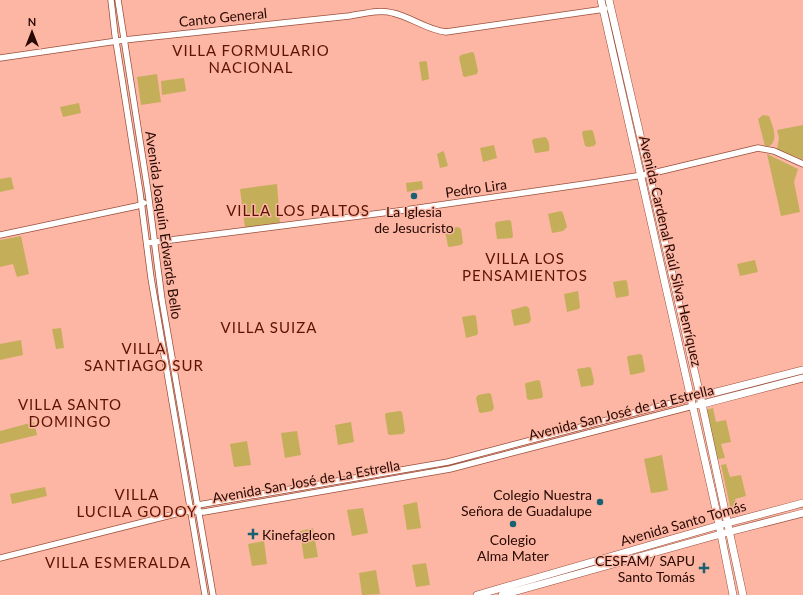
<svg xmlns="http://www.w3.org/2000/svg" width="803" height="595" font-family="Lato,sans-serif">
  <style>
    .green { fill: #c4ae5a }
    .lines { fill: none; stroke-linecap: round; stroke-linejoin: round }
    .minor-casing { stroke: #9b4e3a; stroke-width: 7 }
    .major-casing { stroke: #9b4e3a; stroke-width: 8 }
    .minor { stroke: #fff; stroke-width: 5.5 }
    .major { stroke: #fff; stroke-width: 7 }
    .poi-dot { fill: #196170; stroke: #fcb6a3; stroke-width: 1.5 }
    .labels { text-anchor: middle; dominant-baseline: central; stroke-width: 3; stroke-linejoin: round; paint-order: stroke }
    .street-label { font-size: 14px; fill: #270803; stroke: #fcb6a3 }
    .poi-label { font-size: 14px; fill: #270803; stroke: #fcb6a3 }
    .neighbourhood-label { font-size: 15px; letter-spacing: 1px; fill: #5c1301; stroke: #fcb6a3 }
  </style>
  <rect width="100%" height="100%" fill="#fcb6a3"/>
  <path class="green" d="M472,52L474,53L478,71L477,74L465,77L463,76L459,57L461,55Z
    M425,61L427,62L429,79L422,81L419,62Z
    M157,74L161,102L141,105L137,77Z
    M184,78L186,91L162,95L161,81Z
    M79,103L81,113L63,117L60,107Z
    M763,115L769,116C772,125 779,138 770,146H765L758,119Z
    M803,125V160L777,149L779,138L777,130Z
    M591,130L593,131L596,143L594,146L588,147L585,146L582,133L583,131Z
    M545,137C549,139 550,147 549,151L536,153H535L532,141L533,139Z
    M494,145L497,158L483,162L480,148Z
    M443,151L444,152L448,166L440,168L437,154Z
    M767,154L798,169L794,182L800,212L781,216Z
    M11,177L14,189L0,192V179Z
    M422,181L423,189L407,192L406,183Z
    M277,184L280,224L245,228L240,189Z
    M561,211L563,213L567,227L563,231L552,233L548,214Z
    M509,220L511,221L513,236L512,238L497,239L495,224L496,222Z
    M458,227L461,229L463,243L461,245L449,247L448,246L445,231L446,229Z
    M21,236L29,274L17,277L13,264L0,267V240Z
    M755,260L758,272L740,276L737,264Z
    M625,280L627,281L629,294L628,296L616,298L613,282Z
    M578,291L580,307L579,309L567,312L564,294Z
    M526,306L529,308L531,320L529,323L514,326L511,310Z
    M474,315L476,316L478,333L477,335L466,338L462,317Z
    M61,328L64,348L56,349L52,329Z
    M21,340L23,355L0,360V344Z
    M640,354L642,355L645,370L644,372L631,375L630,374L627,357L628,356Z
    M589,367L591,368L594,381L593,385L581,387L577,369Z
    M538,380L540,381L543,396L542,398L530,400L527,399L525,384L526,383Z
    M489,393L491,394L494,408L492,411L481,413L479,412L476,398L478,395Z
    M713,408L716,422L726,420L731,442L721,444L725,458L717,459L706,410Z
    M400,411L402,412L405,431L403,434L390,435L388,434L385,415L386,413Z
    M34,422L37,435L0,444V431Z
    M351,422L354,442L338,445L335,425Z
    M297,431L301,455L285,458L281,433Z
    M247,441L251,465L234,467L230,444Z
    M662,455L668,490L660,492L651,493L644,459Z
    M726,464L730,477L741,475L746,496L735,499L738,514L732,515L721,465Z
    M45,487L47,496L12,504L10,494Z
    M417,502L421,528L407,530L403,505Z
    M363,508L368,533L352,536L347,510Z
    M313,528L318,557L304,559L300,531Z
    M264,541L267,564L252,566L248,544Z
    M426,563L430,585L416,587L412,565Z
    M376,570L380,594L362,595L359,573Z"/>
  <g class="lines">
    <g class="minor-casing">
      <path id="minor" d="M111,0L115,35L140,193L151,278L205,595
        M118,0L148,192L162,300L213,595
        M0,58L124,40L349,16C363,14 379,9 393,13C411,17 427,30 446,32L605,9
        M0,235L137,206L144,203
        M147,243L398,211L592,183L649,174L758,148L774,151L803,164
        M197,512H204L450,469L693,406
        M0,558L191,510L198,505L448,462L691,398"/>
    </g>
    <g class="major-casing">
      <path id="major" d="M601,0L717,514L733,595
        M609,0L702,404L743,595
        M697,397L803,370
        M699,405L803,378
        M477,595L720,525L803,503
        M502,595L721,534L803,513"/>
    </g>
    <use href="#minor" class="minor"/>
    <use href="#major" class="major"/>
  </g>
  <g class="poi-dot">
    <circle cx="414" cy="196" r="4"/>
    <circle cx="600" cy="502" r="4"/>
    <circle cx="513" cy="524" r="4"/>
    <path d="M251 528h4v4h4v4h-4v4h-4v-4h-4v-4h4z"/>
    <path d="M702 562h4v4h4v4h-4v4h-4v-4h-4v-4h4z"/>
  </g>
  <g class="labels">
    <g class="street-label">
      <text transform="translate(223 17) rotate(-6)">Canto General</text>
      <text transform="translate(476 188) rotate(-8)">Pedro Lira</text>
      <text transform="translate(164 225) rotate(82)">Avenida Joaquín Edwards Bello</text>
      <text transform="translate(671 251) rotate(77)">Avenida Cardenal Raúl Silva Henríquez</text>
      <text transform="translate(621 412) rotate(-14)">Avenida San José de La Estrella</text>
      <text transform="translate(306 481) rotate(-10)">Avenida San José de La Estrella</text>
      <text transform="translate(683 523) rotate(-16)">Avenida Santo Tomás</text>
    </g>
    <g class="poi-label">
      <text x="414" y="211">La Iglesia<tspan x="414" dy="16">de Jesucristo</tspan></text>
      <text x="592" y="494" text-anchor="end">Colegio Nuestra<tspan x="592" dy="16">Señora de Guadalupe</tspan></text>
      <text x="262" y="534" text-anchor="start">Kinefagleon</text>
      <text x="513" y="539">Colegio<tspan x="513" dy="16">Alma Mater</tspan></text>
      <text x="695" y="560" text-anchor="end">CESFAM/ SAPU<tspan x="695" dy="16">Santo Tomás</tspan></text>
    </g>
    <g class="neighbourhood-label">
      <text x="251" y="50">VILLA FORMULARIO<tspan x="251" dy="17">NACIONAL</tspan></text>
      <text x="298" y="210">VILLA LOS PALTOS</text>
      <text x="525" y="258">VILLA LOS<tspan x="525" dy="17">PENSAMIENTOS</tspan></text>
      <text x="269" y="327">VILLA SUIZA</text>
      <text x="144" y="348">VILLA<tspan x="144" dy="17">SANTIAGO SUR</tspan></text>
      <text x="70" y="404">VILLA SANTO<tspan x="70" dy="17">DOMINGO</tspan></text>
      <text x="137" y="494">VILLA<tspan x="137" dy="17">LUCILA GODOY</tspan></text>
      <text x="118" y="562">VILLA ESMERALDA</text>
    </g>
  </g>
  <g transform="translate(32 32)" stroke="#fcb6a3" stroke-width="3" paint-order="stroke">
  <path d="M0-3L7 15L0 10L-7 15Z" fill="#270803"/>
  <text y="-6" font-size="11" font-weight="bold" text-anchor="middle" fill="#270803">N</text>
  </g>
</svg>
